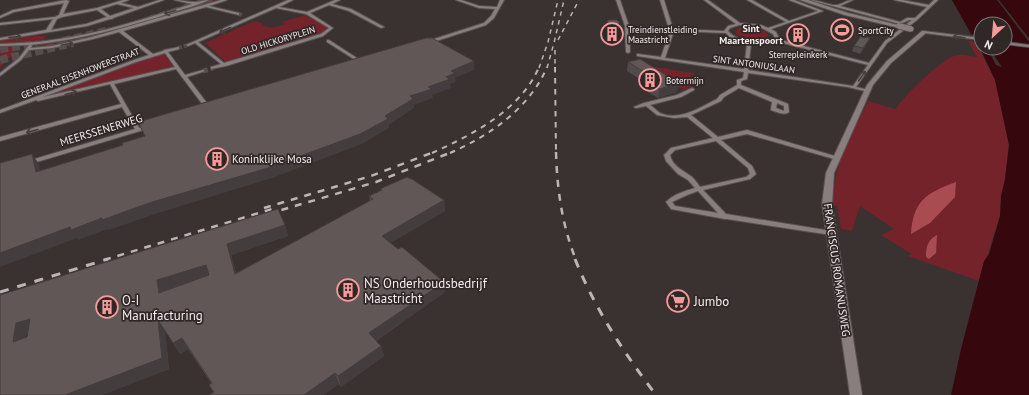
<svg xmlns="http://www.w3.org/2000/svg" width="1029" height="395" font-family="'PT Sans',sans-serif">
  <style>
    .green { fill: #75232b }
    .forest { fill: #a84c51 }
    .water { fill: #36080d }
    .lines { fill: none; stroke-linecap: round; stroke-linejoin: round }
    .street-tunnel-far1 { stroke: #564d4d; stroke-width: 4; stroke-dasharray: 4 2; stroke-linecap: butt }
    .street-tunnel { stroke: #564d4d; stroke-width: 5; stroke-dasharray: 5 2.5; stroke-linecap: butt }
    .highway-tunnel { stroke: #564d4d; stroke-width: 8; stroke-dasharray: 8 4; stroke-linecap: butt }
    .street-casing { stroke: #585050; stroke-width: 2 }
    .secondary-casing { stroke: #585050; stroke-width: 2 }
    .street { fill: #887e7d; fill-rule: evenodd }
    .secondary { fill: #887e7d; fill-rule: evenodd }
    .rail-far3 { stroke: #bcb5b5; stroke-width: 1.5; stroke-dasharray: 4.5 4.5; stroke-linecap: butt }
    .rail-far2 { stroke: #bcb5b5; stroke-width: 2; stroke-dasharray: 5.5 5.5; stroke-linecap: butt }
    .rail-far1 { stroke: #bcb5b5; stroke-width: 2.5; stroke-dasharray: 7 7; stroke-linecap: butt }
    .rail { stroke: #bcb5b5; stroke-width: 3; stroke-dasharray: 9 9; stroke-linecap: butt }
    .secondary-bridge-casing { stroke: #585050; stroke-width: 7; stroke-linecap: butt }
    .secondary-bridge { stroke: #887e7d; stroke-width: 5.5 }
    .wall { fill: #534b4b; fill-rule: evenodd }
    .shaded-wall { fill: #443d3d }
    .building { fill: #615757; stroke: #443d3d; fill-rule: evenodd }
    .oneway { stroke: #463d3c }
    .labels { text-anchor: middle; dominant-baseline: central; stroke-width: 3.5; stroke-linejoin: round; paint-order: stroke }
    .far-poi-label { font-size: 9px; fill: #f4eeee; stroke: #302727; text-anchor: start }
    .far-street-label { font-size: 9px; fill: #f4eeee; stroke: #302727 }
    .far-neighbourhood-label { font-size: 10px; font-weight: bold; fill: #f4eeee; stroke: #302727 }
    .street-label { font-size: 11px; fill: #f4eeee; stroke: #302727 }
    .poi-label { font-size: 11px; fill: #f4eeee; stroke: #302727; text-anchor: start }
    .near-poi-label { font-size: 13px; fill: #f4eeee; stroke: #302727; text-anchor: start }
  </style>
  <rect width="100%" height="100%" fill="#3a3131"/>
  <path class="green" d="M209,0H222L117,32L52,47H36L42,44L112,28Z
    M305,15L328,27L321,34L227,63L205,43L254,21L263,23L262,25C270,30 278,26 286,24L282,22Z
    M751,27L762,30L768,34V37C759,43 741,41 735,32L738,28Z
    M36,36H46L44,40L20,43L16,51L0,68V40Z
    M968,41L976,42L995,80L1009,145L1005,179L1001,196L1000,216L979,281L908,256L912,254L881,235L894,229L860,206L852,231L841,229L837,206L833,205C832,167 852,134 868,101L895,109C905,96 942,57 958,55C964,54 971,57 977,57Z
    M164,54L174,66L39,99L145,59Z
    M649,66L694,73L693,75H691L690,80L695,85L683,90L645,67Z"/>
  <path class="forest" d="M956,182L955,197L930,223L911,234C913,201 926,193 956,182Z
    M937,235L936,253L929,259L926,257C926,246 928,240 937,235Z"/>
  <path class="water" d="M952,0H997L1029,42V395H951L961,349L984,261L989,254L1000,216L1001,196L1005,179L1009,145L995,80L978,44H981V48H987L996,65L1002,67L989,48H1005V24H981V36L971,34Z
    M999,0H1029V38L1028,37Z"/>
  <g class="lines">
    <path class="street-tunnel-far1" d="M238,14L244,15
      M178,48L188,45"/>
    <path class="street-tunnel" d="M203,71L213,68"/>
    <path class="highway-tunnel" d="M149,20L212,0
      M63,41L110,30
      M0,49L37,44
      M0,60L73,43"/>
    <g class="street-casing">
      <path id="street" d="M66,0L69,1L63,14L97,8L123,0H129L121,3L138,7L159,0H164L113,18L112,19H110L87,26L0,40V38L46,30L53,19L0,25V23L55,17L59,15L64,3L14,12L0,18V16L13,10ZM117,4L134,8L110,16L101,9ZM97,10L107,17L86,24L51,30L57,19L62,17Z
        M174,0C181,0 188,2 195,2C199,2 204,0 209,0C197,6 181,9 168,14C123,28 78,40 31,45L32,46L31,48L52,46L92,37L221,0H227L209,6L239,13V15L206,7L123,31L153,54L163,51L164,50L179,47V49L168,52L185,75L203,70L205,71L187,77L210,107V109H206L176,69L114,84L139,128L148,125L151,127L150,128L30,164L28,163L27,162L28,161L135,129L122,107L0,141V137L121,104L110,84L38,101L36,100L0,113V110L134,60L149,55L119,32L93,39L52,48L29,50L21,60L0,76V73L19,58L29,45L0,46V44C17,43 35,43 52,40C100,34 146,18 192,4ZM165,53L175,67L43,97L136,62Z
        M288,0H293L279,7L307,12L335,0H340L332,4L351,9L384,27L381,28L349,11L329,5L310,13L333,28L323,36L226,66L211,69V67L221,64L195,43L188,46L186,45ZM276,8L306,14L329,28L321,34L224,63L198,42Z
        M456,0H461L479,6L497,7L500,0H504L494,18L486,25L430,43H428V41L484,23L491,16L495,9L479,8Z
        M616,0H620L629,26L630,52L628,53L626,52L625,26Z
        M660,0H664L673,29L724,31L728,26L736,24L704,0H708L740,23L761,25L768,28L786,22L747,0H752L789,21L818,11L789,0H794L823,11L771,29L776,32L779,38L777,39L869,63L885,41L912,20H909L900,24L810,0C818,0 831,6 837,5C843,4 846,0 853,0L840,6L900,22L907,18H915L927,7L894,0H902L929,5L934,0H938L917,20L887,43L856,87L869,90V92L848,87L748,73L747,79L741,81V85L788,104L789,112C784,116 777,112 771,110V109L772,102L739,88L724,97L721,101L691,115L718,137L747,130L838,157L839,158L838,159H834L747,134L721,140L752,166L756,174L750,179L703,190L726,214L831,231H833L834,233L833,235H831L727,219H725L671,209L666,202C674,194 685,191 695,188L688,180L678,174L666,161L664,155L671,148L713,138L687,117L674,118L657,115L646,106L636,108L634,107L644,103L677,95L692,88L694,89V90L681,97L650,105C653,107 657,111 660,113C679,122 701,107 717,99L720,95L737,85V80L743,78L744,72L637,56V54H638L661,57L670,31L639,30L637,29L639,28L669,29ZM739,25L760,27L773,34L775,38C767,43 759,42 750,41C742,40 734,38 728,31L730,28ZM674,31L726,33C731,40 739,42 747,44L744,69L665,58ZM775,41L868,65L853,86L748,70L751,44H765ZM777,103L784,106V111L776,108ZM716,141L748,168L750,174L746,177L700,187C698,184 695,180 692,177C684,171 672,166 670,155L675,150ZM698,191L718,213L675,206L672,202L687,195Z
        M923,31L981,38V40L924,33L922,32Z
        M327,40H329L363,62L360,63L327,42Z
        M1005,42L1029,45V47L1005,44Z"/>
    </g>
    <g class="secondary-casing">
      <path id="secondary" d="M800,0H808L848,13L902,26L899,28L845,15Z
        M922,31L927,32L891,63L873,85L834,173L832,204L862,395H850L822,204L826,173L867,85L887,61Z"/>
    </g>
    <use href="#street" class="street"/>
    <use href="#secondary" class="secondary"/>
    <path class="rail-far3" d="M558,40L579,0
      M555,50V68
      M539,68L548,42L558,0
      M547,68L554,43L564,0"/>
    <path class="rail-far2" d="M555,67L556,153
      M432,153C472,135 521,110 539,67
      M450,153C489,136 530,108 547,67"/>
    <path class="rail-far1" d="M556,152C557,189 562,225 576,260
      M264,208L371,176L434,152
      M268,214L376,182L452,152
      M104,260L272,209"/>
    <path class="rail" d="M575,259C595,309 624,353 656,395
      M0,292L108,259"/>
    <g class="secondary-bridge-casing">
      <path id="secondary-bridge" d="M899,26L911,29"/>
    </g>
    <use href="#secondary-bridge" class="secondary-bridge"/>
  </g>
  <path class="wall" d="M606,29L619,30L618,38L611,39L605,37Z
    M870,38L868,43L860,54L852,51L854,46Z
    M628,62L679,83L677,92L658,98L648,92L649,85L627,71Z
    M380,189L444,200L445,211L390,243L445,292L376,341L381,346L384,356L341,387L339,384L323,395H209L213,392L209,385L211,383L188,349L180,354L165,331L169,369L102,395H0V295L285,225L288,236L231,255L236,273L370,201L369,196L381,190ZM28,333L27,337L25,338L26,334Z"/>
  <path class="shaded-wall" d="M619,30L618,38L611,39L612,31Z
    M870,38L868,43L860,54L863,48Z
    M474,61V70L455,78L456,82L450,84L451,88L432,95L433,98L414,105V108L389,125V128L362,144L272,178L155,214L109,230L108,229L78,240L77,238L0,267V253L70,227L102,218L385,116L410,96L446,77L451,71Z
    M679,83L677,92L658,98L660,89Z
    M32,154L39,164L43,182L36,172Z
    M444,200L445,211L384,247L382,236Z
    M285,225L288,236L231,255L240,285L235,274L227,244Z
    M206,265L211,276L159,293L157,280Z
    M444,282L445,292L371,344L369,333Z
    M30,319L39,330L26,334L23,352L13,342L16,323Z
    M158,320L165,331L169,369L102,395H65Z
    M182,338L188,349L180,354L173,343Z
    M381,346L384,356L341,387L338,376Z
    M335,373L339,384L323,395H304Z"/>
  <path class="building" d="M608,20H617L619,22V30L612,31L606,29Z
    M861,36L870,38L863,48L854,46Z
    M426,38H432L474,61L451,71L455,73L446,77L450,79L428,87L432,89L410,96L413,99L385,116L388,119L360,134L268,168L149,203L102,220V218L71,230L70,227L0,253V163L32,154L36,172L123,145L122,143L145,136L138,122Z
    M640,59L679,83L660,89L650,83L657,80L628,62Z
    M407,177L411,179H412L444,200L382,236L398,249L402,247L444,282L369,333L381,346L338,376L335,373L304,395H209L214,392L209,385L212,383L182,338L173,343L158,320L162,358L65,395H0V295L278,209L285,225L227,244L235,274L373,199L369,196L382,190L380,189ZM206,265L209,275L159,293L157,280ZM30,319L27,337L13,342L16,323Z"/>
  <defs><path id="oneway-shaft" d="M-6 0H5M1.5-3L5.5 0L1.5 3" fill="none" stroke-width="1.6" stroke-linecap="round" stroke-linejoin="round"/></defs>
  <g class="oneway">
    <use href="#oneway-shaft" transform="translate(170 12) rotate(163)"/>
    <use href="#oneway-shaft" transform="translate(225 30) rotate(156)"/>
    <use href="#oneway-shaft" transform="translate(15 37) rotate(-6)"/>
    <use href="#oneway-shaft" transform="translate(959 37) rotate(-173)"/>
    <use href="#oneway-shaft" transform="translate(67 44) rotate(-12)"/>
    <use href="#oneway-shaft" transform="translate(862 76) rotate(-55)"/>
    <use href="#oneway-shaft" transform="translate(71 93) rotate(-14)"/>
    <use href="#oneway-shaft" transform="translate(32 131) rotate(165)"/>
  </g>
  <defs>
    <g id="stadium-ring" transform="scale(1.15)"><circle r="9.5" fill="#302727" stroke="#f59b9c" stroke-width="1.5"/><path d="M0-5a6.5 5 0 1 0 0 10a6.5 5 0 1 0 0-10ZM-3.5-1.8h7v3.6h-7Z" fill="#f59b9c"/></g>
    <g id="building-ring" transform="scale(1.15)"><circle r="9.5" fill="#302727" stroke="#f59b9c" stroke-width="1.5"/><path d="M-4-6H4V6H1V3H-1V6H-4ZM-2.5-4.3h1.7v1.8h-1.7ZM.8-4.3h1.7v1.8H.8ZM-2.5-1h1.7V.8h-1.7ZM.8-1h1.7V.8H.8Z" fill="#f59b9c"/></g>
    <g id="supermarket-ring" transform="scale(1.15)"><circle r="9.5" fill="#302727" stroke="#f59b9c" stroke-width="1.5"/><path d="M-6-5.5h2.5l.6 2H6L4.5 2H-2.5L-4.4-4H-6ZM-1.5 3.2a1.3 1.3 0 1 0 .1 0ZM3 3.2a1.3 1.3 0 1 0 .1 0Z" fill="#f59b9c"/></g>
  </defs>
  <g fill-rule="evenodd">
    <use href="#stadium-ring" x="842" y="30"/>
    <use href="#building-ring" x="612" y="34"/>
    <use href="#building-ring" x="798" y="35"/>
    <use href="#building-ring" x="650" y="80"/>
    <use href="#building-ring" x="217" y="159"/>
    <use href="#building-ring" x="348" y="290"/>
    <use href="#supermarket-ring" x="678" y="301"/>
    <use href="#building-ring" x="107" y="307"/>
  </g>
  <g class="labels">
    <g class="far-poi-label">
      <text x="628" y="29">Treindienstleiding<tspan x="628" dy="10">Maastricht</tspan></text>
      <text x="858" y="30">SportCity</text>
      <text x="798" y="54" text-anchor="middle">Sterrepleinkerk</text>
      <text x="666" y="80">Botermijn</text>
    </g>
    <g class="far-street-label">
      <text transform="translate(278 40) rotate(-17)">OLD HICKORYPLEIN</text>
      <text transform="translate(754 64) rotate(8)">SINT ANTONIUSLAAN</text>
      <text transform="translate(80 73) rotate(-21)">GENERAAL EISENHOWERSTRAAT</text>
    </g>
    <g class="far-neighbourhood-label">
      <text x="751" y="28">Sint<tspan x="751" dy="12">Maartenspoort</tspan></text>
    </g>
    <g class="street-label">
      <text transform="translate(101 130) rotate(-17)">MEERSSENERWEG</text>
      <text transform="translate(837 270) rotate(82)">FRANCISCUS ROMANUSWEG</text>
    </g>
    <g class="poi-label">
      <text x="232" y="159">Koninklijke Mosa</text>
    </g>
    <g class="near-poi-label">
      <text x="364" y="283">NS Onderhoudsbedrijf<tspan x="364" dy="15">Maastricht</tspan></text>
      <text x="122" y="300">O-I<tspan x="122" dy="15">Manufacturing</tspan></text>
      <text x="694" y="301">Jumbo</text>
    </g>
  </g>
  <g transform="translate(993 36) rotate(206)"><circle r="19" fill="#302727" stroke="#7e7777"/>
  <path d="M0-3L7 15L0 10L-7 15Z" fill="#f59b9c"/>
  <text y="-6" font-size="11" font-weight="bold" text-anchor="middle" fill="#f4eeee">N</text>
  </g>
</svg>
